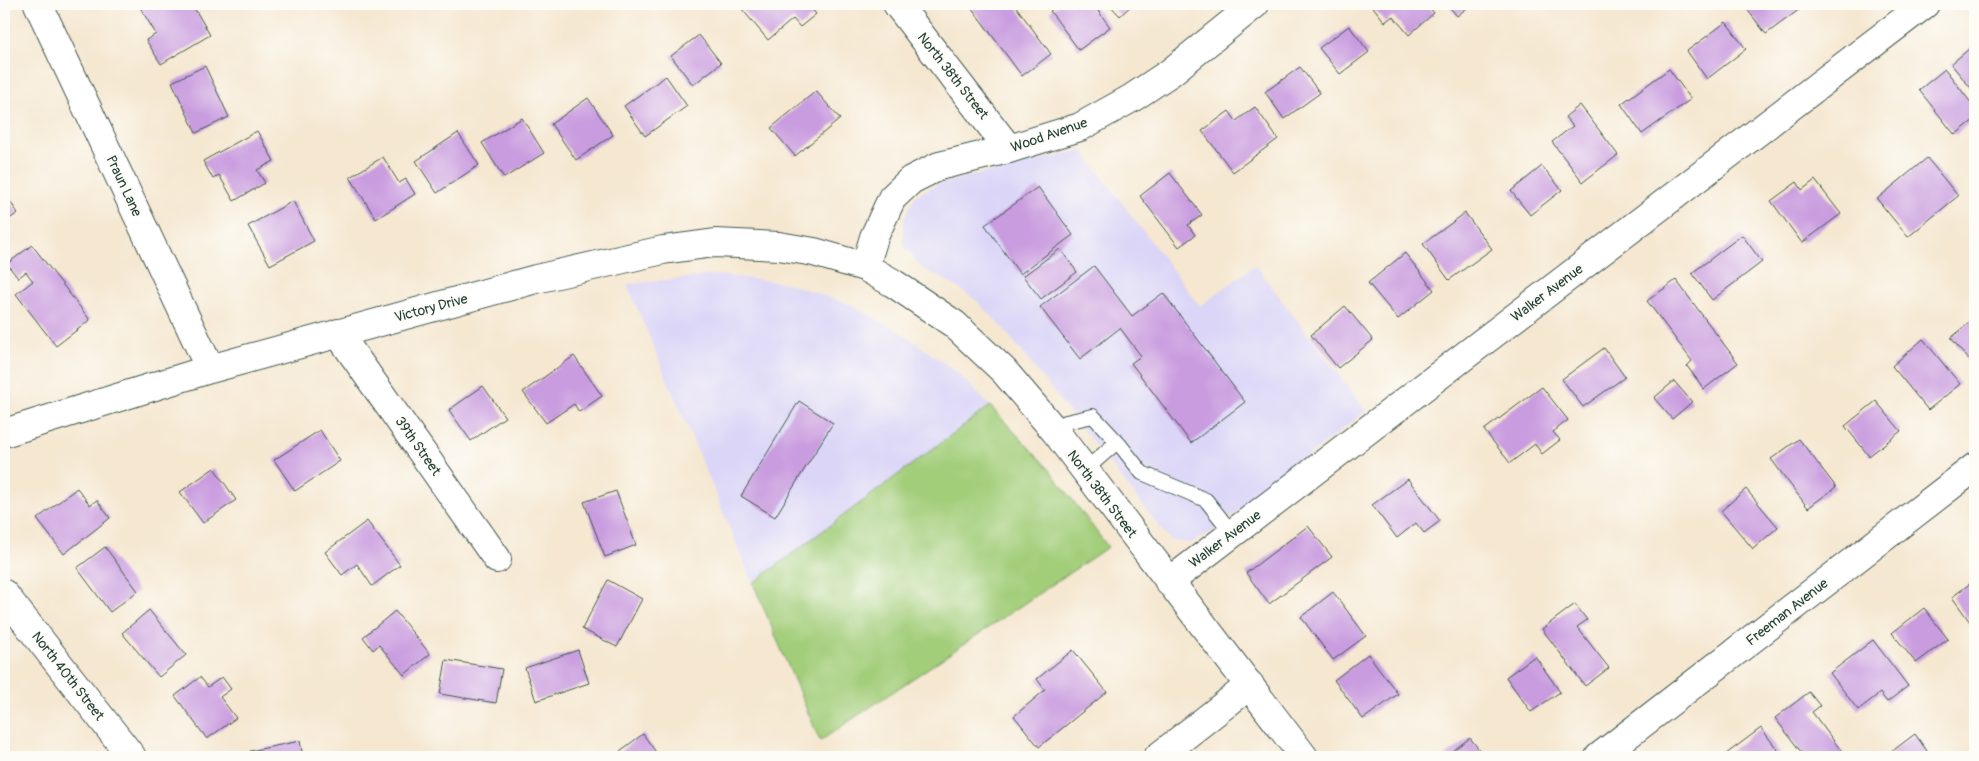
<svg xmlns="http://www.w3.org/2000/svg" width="1979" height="761" font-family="Pangolin,sans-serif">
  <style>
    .built { fill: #dbd6f7 }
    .green { fill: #a2cd79; stroke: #608556 }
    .building { fill: #c99cdf }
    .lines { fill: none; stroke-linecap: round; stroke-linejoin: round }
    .lane-casing { stroke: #3f564b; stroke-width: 16 }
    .street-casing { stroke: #3f564b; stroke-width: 30 }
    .secondary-casing { stroke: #3f564b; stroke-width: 30 }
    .lane { stroke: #fff; stroke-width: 14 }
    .street { stroke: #fff; stroke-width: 28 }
    .secondary { stroke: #fff; stroke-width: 28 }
    .labels { text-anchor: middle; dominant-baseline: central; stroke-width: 4.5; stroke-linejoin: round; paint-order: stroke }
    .street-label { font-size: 14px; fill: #1f3d34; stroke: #fdfcf7 }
  </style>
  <rect width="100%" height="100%" fill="#fdfcf7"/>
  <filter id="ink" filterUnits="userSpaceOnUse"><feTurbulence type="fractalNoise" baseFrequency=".02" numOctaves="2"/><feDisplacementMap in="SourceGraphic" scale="10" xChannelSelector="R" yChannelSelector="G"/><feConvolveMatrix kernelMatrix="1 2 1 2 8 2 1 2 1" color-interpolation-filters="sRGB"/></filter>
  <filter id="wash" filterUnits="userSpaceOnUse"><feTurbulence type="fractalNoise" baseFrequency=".0096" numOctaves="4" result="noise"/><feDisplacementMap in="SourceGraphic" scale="20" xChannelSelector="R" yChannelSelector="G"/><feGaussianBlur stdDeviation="1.12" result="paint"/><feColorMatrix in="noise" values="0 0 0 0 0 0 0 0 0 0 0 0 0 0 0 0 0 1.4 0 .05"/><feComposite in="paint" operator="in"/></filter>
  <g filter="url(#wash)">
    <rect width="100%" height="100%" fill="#f5e7d0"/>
    <path class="built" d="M1082,150L1200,306L1255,265L1366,411L1210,533L1190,543L1170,540L1003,328L976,300L947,281L922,268L903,245L904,219L915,196L938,184Z
      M718,275L786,283L852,305L905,335L959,374L990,406L753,583L627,284Z"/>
    <path class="green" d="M990,406L1050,470L1108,547L820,741L753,583Z"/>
    <g id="blocks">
      <path class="building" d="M150,4H192L210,35L161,64L146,40L156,34L141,9Z
        M747,4H807L816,14L800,27L793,19L768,40L741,8Z
        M976,4H1014L1051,54L1022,76L971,7Z
        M1060,4H1093L1110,27L1079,50L1050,11Z
        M1109,4H1133L1120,16Z
        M1377,4H1427L1434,13L1409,35L1393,16L1385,22L1373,7Z
        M1447,4H1472L1457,16Z
        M1743,4H1802L1804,6L1766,34Z
        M1726,22L1746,49L1707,79L1687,51Z
        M1349,26L1369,52L1340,74L1319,48Z
        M699,35L721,63L693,85L671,56Z
        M1975,44V93L1951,64Z
        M205,66L229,117L196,133L172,82Z
        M1300,67L1320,93L1284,119L1265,92Z
        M1669,69L1691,99L1642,134L1621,104Z
        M1945,69L1975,108V119L1955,135L1919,90Z
        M666,76L687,106L645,136L624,106Z
        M816,91L840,119L795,156L771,128Z
        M588,98L613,135L576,160L551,124Z
        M1580,105L1618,155L1583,182L1552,142L1573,126L1565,117Z
        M1255,107L1278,139L1233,172L1202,131L1229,111L1236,121Z
        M522,118L544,153L504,178L482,143Z
        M257,131L274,161L257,170L265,183L234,201L219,175L213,179L203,161Z
        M458,133L479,165L437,193L416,161Z
        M383,157L399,183L406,179L415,194L376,219L350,177Z
        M1927,158L1958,196L1908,237L1877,199Z
        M1542,166L1562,190L1530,215L1511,191Z
        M1170,173L1202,215L1188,225L1195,235L1179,247L1140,196Z
        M1815,180L1841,214L1802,243L1771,201L1797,182L1802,190Z
        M1038,187L1073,235L1020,274L985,225Z
        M4,193L18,213L4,223Z
        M293,201L314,241L270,265L248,226Z
        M1465,213L1492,249L1449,280L1423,244Z
        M1742,235L1762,262L1712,300L1692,273Z
        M32,245L90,320L56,346L16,294L33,281L26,272L18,278L7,264Z
        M1060,249L1077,272L1041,299L1023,276Z
        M1405,253L1434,290L1398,319L1368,283Z
        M1094,266L1132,316L1163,293L1245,402L1191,443L1131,363L1141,356L1120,328L1080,359L1040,307Z
        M1676,280L1738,363L1704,389L1687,366L1692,361L1647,301Z
        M1345,306L1373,340L1338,368L1311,335Z
        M1975,318V367L1951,338Z
        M1923,339L1960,384L1928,410L1892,366Z
        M1604,348L1625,377L1583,407L1562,379Z
        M574,356L602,396L579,412L574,404L546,423L523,392Z
        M1674,381L1692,402L1672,419L1654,398Z
        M483,386L505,417L471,441L449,410Z
        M1542,387L1568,420L1553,432L1560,440L1542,454L1535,444L1510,463L1484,430Z
        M799,401L833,423L775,517L741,496Z
        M1876,401L1901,431L1869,456L1845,426Z
        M320,430L340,461L295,491L274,460Z
        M1799,439L1836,487L1808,508L1771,459Z
        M214,468L236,500L203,523L180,492Z
        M1408,479L1440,521L1424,533L1416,523L1397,538L1372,505Z
        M77,488L90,505L97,500L110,518L64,554L37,519Z
        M1746,489L1778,527L1753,549L1721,511Z
        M616,491L636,545L605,557L584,502Z
        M367,521L400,565L372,586L357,564L342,575L325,552Z
        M1308,526L1332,557L1269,604L1246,573Z
        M105,547L138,591L110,612L77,568Z
        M608,580L642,599L617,647L582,629Z
        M1975,580V629L1952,597Z
        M1333,592L1366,636L1333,660L1301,617Z
        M1575,604L1587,620L1577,627L1609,668L1585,686L1542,629Z
        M1924,608L1948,639L1916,663L1892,633Z
        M149,610L186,655L159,677L122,633Z
        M395,611L430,654L404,675L379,645L373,650L363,637Z
        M1873,640L1908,686L1887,702L1880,693L1858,710L1830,673Z
        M578,650L589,683L536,701L525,668Z
        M1073,650L1107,692L1039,747L1014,716L1045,690L1037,679Z
        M1368,654L1398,694L1363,719L1334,680Z
        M1535,656L1560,692L1531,712L1506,677Z
        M446,660L502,669L496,703L440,694Z
        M200,677L208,687L222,677L231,689L220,697L236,718L207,739L175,696Z
        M1809,692L1820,706L1812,712L1846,757H1805L1775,718Z
        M1761,728L1783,757H1722Z
        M643,734L658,755L655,757H625L620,751Z
        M1915,734L1927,751L1918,757H1894L1891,752Z
        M1470,738L1485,757H1444Z
        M300,741L303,757H251L250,751Z"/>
    </g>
  </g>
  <g filter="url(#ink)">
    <use href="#blocks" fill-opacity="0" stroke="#3f564b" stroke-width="1"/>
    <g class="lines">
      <g class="lane-casing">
        <path id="lane" d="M1055,431L1066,422L1093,416L1120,445L1142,473L1206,500L1232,533
          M1084,471L1117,442"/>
      </g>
      <g class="street-casing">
        <path id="street" d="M897,4L1009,149
          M338,333L497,559
          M1169,582L1925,4
          M4,594L132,757
          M1158,757L1250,685
          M1599,757L1975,467"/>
      </g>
      <g class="secondary-casing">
        <path id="secondary" d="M38,4L210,369
          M865,267L874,237L892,198L911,180L939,166L1009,149L1080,127L1132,98L1171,72L1255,4
          M4,433L210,369L536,279L663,250L715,243L779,246L814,252L865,267L893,283L954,324L1004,371L1055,431L1304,757"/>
      </g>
      <use href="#lane" class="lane"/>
      <use href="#street" class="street"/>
      <use href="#secondary" class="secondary"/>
    </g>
  </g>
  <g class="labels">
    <g class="street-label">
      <text transform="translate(953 76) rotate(52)">North 38th Street</text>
      <text transform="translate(1049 135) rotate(-19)">Wood Avenue</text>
      <text transform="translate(124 186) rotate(65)">Praun Lane</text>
      <text transform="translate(1547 293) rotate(-37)">Walker Avenue</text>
      <text transform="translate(431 308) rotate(-15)">Victory Drive</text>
      <text transform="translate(418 446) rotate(55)">39th Street</text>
      <text transform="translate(1102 494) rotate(53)">North 38th Street</text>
      <text transform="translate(1225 539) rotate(-37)">Walker Avenue</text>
      <text transform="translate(1787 612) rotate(-38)">Freeman Avenue</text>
      <text transform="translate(68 676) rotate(52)">North 40th Street</text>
    </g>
  </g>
  <rect width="1979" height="761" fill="none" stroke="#fdfcf7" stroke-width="20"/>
</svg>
